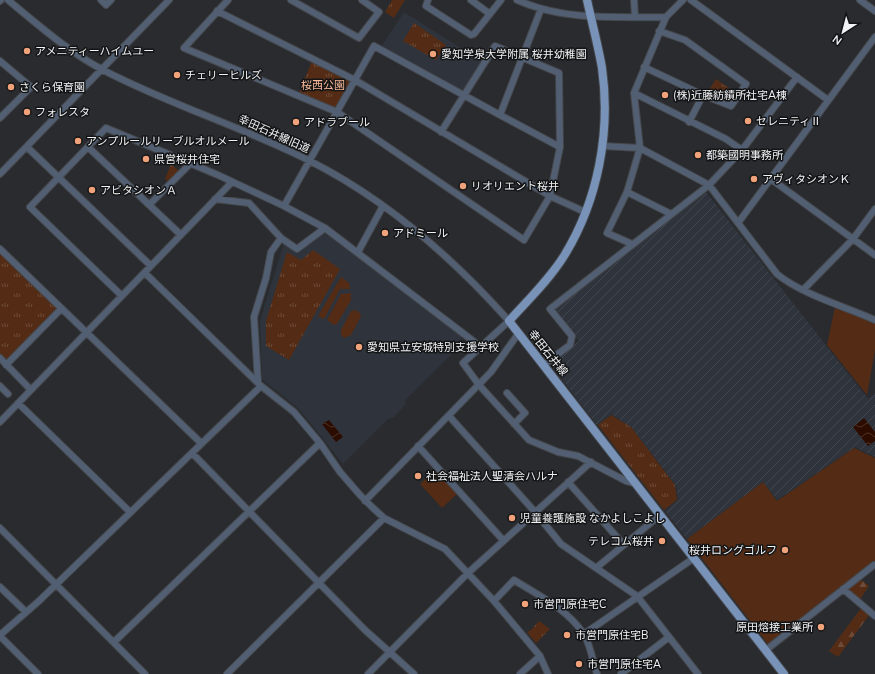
<svg xmlns="http://www.w3.org/2000/svg" width="875" height="674" font-family="'Nunito Sans','Noto Sans JP',sans-serif">
  <style>
    .built { fill: #2e333c }
    .industrial { fill: url(#industrial-furrows) }
    .grass { fill: #542c15 }
    .forest { fill: url(#forest-firs) }
    .park { fill: url(#park-tufts) }
    .water { fill: url(#water-waves) }
    .lines { fill: none; stroke-linecap: round; stroke-linejoin: round }
    .minor-casing { stroke: #45474b; stroke-width: 8 }
    .major-casing { stroke: #45474b; stroke-width: 10 }
    .minor { stroke: #525f72; stroke-width: 6 }
    .major { stroke: #7892b8; stroke-width: 8 }
    .poi-dot { fill: #f0a27a; stroke: #131415; stroke-width: 1.5 }
    .labels { text-anchor: middle; dominant-baseline: central; stroke-width: 3; stroke-linejoin: round; paint-order: stroke }
    .poi-label { font-size: 11px; fill: #f1f2f4; stroke: #131415; text-anchor: start }
    .park-label { font-size: 11px; fill: #f6b797; stroke: #131415 }
    .street-label { font-size: 11px; fill: #f1f2f4; stroke: #131415 }
  </style>
  <defs>
    <pattern id="industrial-furrows" width="10" height="10" patternUnits="userSpaceOnUse"><rect width="10" height="10" fill="#2e333c"/><path d="M-1 1l2-2M0 10L10 0M9 11l2-2" fill="none" stroke="#42474f"/></pattern>
    <pattern id="forest-firs" width="22" height="20" patternUnits="userSpaceOnUse"><rect width="22" height="20" fill="#542c15"/><path d="M5 1l3.5 6h-7zM16 11l3.5 6h-7z" fill="#6d4b38"/></pattern>
    <pattern id="park-tufts" width="24" height="20" patternUnits="userSpaceOnUse"><rect width="24" height="20" fill="#542c15"/><path d="M3 7l-1-3M5 7V3M7 7l1-3M15 17l-1-3M17 17v-4M19 17l1-3" fill="none" stroke="#6d4b38"/></pattern>
    <pattern id="water-waves" width="16" height="10" patternUnits="userSpaceOnUse"><rect width="16" height="10" fill="#2d0c00"/><path d="M0 5q4-4 8 0t8 0" fill="none" stroke="#4c3026"/></pattern>
  </defs>
  <rect width="100%" height="100%" fill="#292b2f"/>
  <path class="built" d="M404,12L481,61L464,90H461L383,47V44Z
    M325,232L446,324L461,336L462,339L452,354L406,399L405,405L394,417L388,419L343,464L299,409L262,379L260,321L284,243L299,253Z"/>
  <path class="industrial" d="M706,192L868,399L875,393V457L855,447L777,500L763,482L687,539L665,511L678,500L676,485L672,480L631,427L611,414L597,425L550,363L579,341L556,313V307Z"/>
  <path class="grass" d="M341,277L349,283L350,289H340L324,319L318,316Z
    M351,293V300L337,324L334,325L327,320L341,294Z
    M835,307L875,324V350L867,395L827,345Z
    M356,310L360,313L361,316L351,335L344,338L341,335V330L351,311Z
    M854,448L875,458V561L768,644L687,539L763,482L777,501Z
    M435,470L457,494L442,508L420,484Z"/>
  <path class="forest" d="M860,579L869,586L859,601L846,589Z
    M862,607L870,614L838,657L829,651Z"/>
  <path class="park" d="M392,0H405L394,18L385,12Z
    M414,23L446,45L436,60L403,41Z
    M312,61L349,78L351,82L337,110L299,93Z
    M716,79L736,93L731,101L729,99L727,102L707,93Z
    M171,164L179,171L169,182L165,179Z
    M313,250L340,269L289,360L266,346V321L287,252L301,260Z
    M0,253L56,307V310L9,360L0,355Z
    M611,415L631,427L675,485L677,500L664,510L598,425Z
    M539,621L550,629L536,643L527,632L531,630Z"/>
  <path class="water" d="M864,418L875,432V441L868,446L853,427Z
    M329,420L343,437L336,442L322,424Z"/>
  <g class="lines">
    <g class="minor-casing">
      <path id="minor" d="M8,0C38,25 69,52 103,70C170,105 243,127 310,161C387,200 452,257 509,321L463,363L479,385L529,440L558,452L578,456L626,481L637,484
        M101,0L106,5L111,0
        M228,0L184,48L337,112L524,240L550,196L560,147L559,73L495,46L441,132
        M291,0L359,38L379,12L362,0
        M428,0L426,6L471,35L474,34L501,0
        M471,0L490,14
        M517,0C564,21 615,17 666,17
        M634,0L635,17
        M691,0L828,100
        M860,0L875,11
        M0,1L1,0
        M217,11L355,80L550,196L585,212
        M0,61L31,87L0,118
        M644,67L703,95L731,106L746,84L685,40L659,31
        M634,93L726,139L742,150
        M500,115L560,147
        M689,122L703,95
        M603,146L640,148L709,185L777,274C801,294 846,307 875,320
        M27,147L151,266
        M88,147L181,235
        M0,174L169,0
        M771,179L875,255
        M627,192L671,214
        M215,199L249,203L281,238L297,249L325,228L481,347
        M149,205L190,164
        M738,223L875,37
        M325,228L284,206L374,46L500,115L541,9
        M632,244L607,233L627,192L640,148L634,93L666,17L683,0
        M0,249L201,443
        M358,252L383,206
        M145,273L261,386L294,412L320,443L340,472L360,495L373,508L384,518L445,549L494,601L540,656L548,674
        M803,290L853,239L875,209
        M122,296L30,207L106,128L218,175L284,206
        M0,358L31,390
        M6,365L61,309
        M543,365L570,345L572,336L550,309L709,185L742,150L797,77
        M258,382L254,317L266,278L271,252L281,238
        M0,386L8,394
        M507,393L525,413L514,424
        M18,403L130,512
        M449,416L535,512L561,544L637,596L698,674
        M0,422L232,182
        M418,446L503,540
        M192,453L365,630L414,674
        M568,482L624,545
        M365,501L491,372L518,334
        M0,528L145,674
        M596,568L659,516
        M0,587L26,612
        M843,589L875,616
        M494,601L514,580C538,595 567,609 583,633C590,642 593,663 597,674
        M584,634L694,558
        M0,635L39,601L261,386
        M0,636L38,674
        M114,642L320,443
        M766,650L874,565
        M227,674L384,518
        M368,674L468,573L591,462
        M520,674L540,656
        M621,674L669,637"/>
    </g>
    <g class="major-casing">
      <path id="major" d="M587,0C592,23 598,45 602,68C611,132 598,201 564,256C549,280 528,300 509,321L784,674"/>
    </g>
    <use href="#minor" class="minor"/>
    <use href="#major" class="major"/>
  </g>
  <g class="poi-dot">
    <circle cx="27" cy="51" r="4"/>
    <circle cx="433" cy="54" r="4"/>
    <circle cx="177" cy="75" r="4"/>
    <circle cx="11" cy="87" r="4"/>
    <circle cx="665" cy="95" r="4"/>
    <circle cx="27" cy="112" r="4"/>
    <circle cx="748" cy="121" r="4"/>
    <circle cx="296" cy="122" r="4"/>
    <circle cx="78" cy="141" r="4"/>
    <circle cx="698" cy="155" r="4"/>
    <circle cx="146" cy="159" r="4"/>
    <circle cx="754" cy="179" r="4"/>
    <circle cx="463" cy="186" r="4"/>
    <circle cx="92" cy="190" r="4"/>
    <circle cx="385" cy="233" r="4"/>
    <circle cx="359" cy="347" r="4"/>
    <circle cx="418" cy="476" r="4"/>
    <circle cx="512" cy="518" r="4"/>
    <circle cx="662" cy="541" r="4"/>
    <circle cx="785" cy="550" r="4"/>
    <circle cx="525" cy="604" r="4"/>
    <circle cx="821" cy="627" r="4"/>
    <circle cx="567" cy="635" r="4"/>
    <circle cx="579" cy="664" r="4"/>
  </g>
  <g class="labels">
    <g class="poi-label">
      <text x="35" y="51">アメニティーハイムユー</text>
      <text x="441" y="54">愛知学泉大学附属 桜井幼稚園</text>
      <text x="185" y="75">チェリーヒルズ</text>
      <text x="19" y="87">さくら保育園</text>
      <text x="673" y="95">(株)近藤紡績所社宅A棟</text>
      <text x="35" y="112">フォレスタ</text>
      <text x="756" y="121">セレニティⅡ</text>
      <text x="304" y="122">アドラブール</text>
      <text x="86" y="141">アンプルールリーブルオルメール</text>
      <text x="706" y="155">都築國明事務所</text>
      <text x="154" y="159">県営桜井住宅</text>
      <text x="762" y="179">アヴィタシオンＫ</text>
      <text x="471" y="186">リオリエント桜井</text>
      <text x="100" y="190">アビタシオンＡ</text>
      <text x="393" y="233">アドミール</text>
      <text x="367" y="347">愛知県立安城特別支援学校</text>
      <text x="426" y="476">社会福祉法人聖清会ハルナ</text>
      <text x="520" y="518">児童養護施設 なかよしこよし</text>
      <text x="654" y="541" text-anchor="end">テレコム桜井</text>
      <text x="777" y="550" text-anchor="end">桜井ロングゴルフ</text>
      <text x="533" y="604">市営門原住宅C</text>
      <text x="813" y="627" text-anchor="end">原田熔接工業所</text>
      <text x="575" y="635">市営門原住宅B</text>
      <text x="587" y="664">市営門原住宅A</text>
    </g>
    <g class="park-label">
      <text x="323" y="85">桜西公園</text>
    </g>
    <g class="street-label">
      <text transform="translate(274 134) rotate(24)">幸田石井線旧道</text>
      <text transform="translate(548 353) rotate(51)">幸田石井線</text>
    </g>
  </g>
  <g transform="translate(843 32) rotate(216)" stroke="#131415" stroke-width="3" paint-order="stroke">
  <path d="M0-3L7 15L0 10L-7 15Z" fill="#f1f2f4"/>
  <text y="-6" font-size="11" font-weight="bold" text-anchor="middle" fill="#f1f2f4">N</text>
  </g>
</svg>
